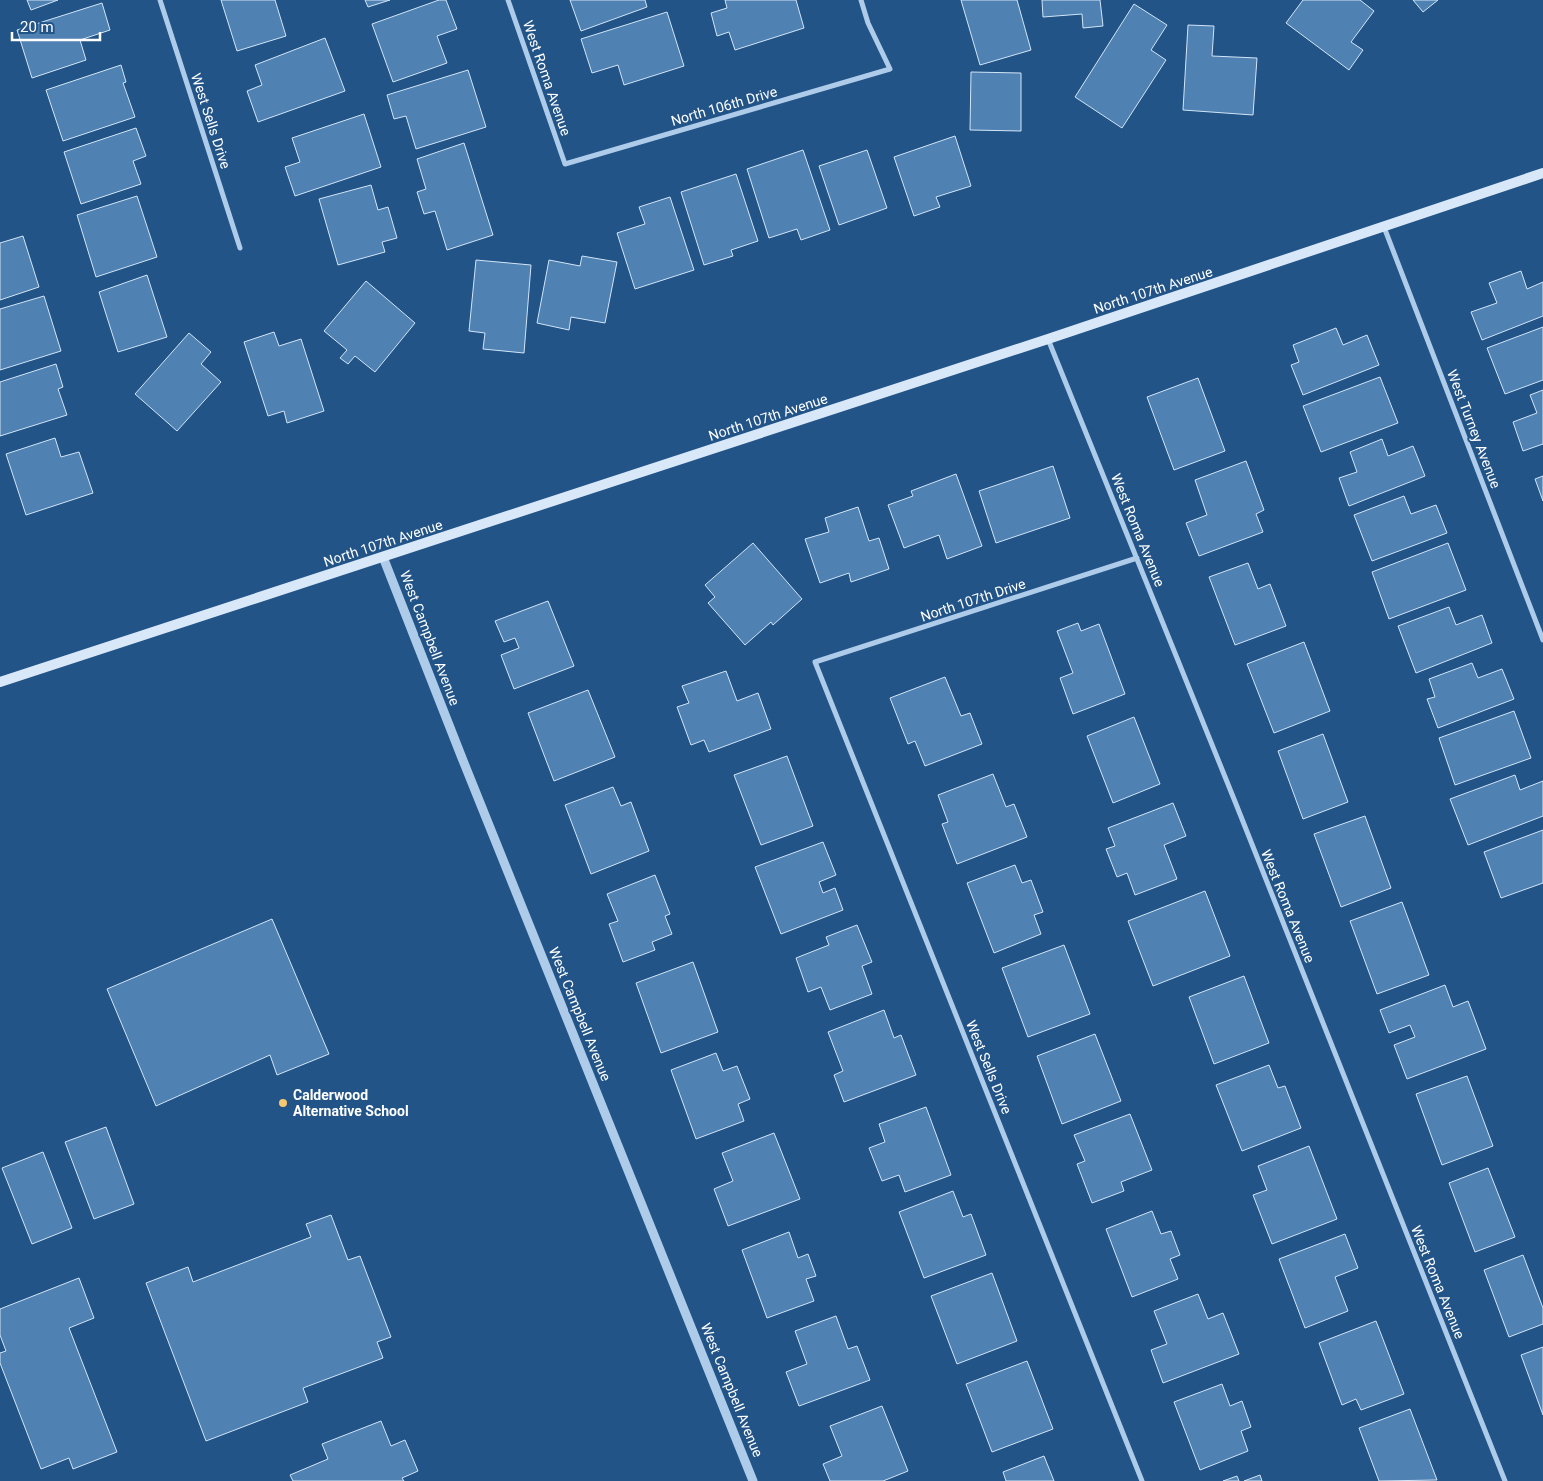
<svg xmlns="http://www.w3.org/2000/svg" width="1543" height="1481" font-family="Roboto,sans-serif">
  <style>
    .building { fill: #4f81b2; stroke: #d2e5f7 }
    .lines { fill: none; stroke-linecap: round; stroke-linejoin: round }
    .minor { stroke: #aeccea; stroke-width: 5 }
    .tertiary { stroke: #aeccea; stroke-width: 9 }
    .secondary { stroke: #d9e8f8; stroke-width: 10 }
    .poi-dot { fill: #f6c870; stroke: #225488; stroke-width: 2 }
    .labels { text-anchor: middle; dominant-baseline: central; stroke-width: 4; stroke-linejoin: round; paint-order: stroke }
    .street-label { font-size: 14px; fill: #fff; stroke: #225488 }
    .poi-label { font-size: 14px; font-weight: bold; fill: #fff; stroke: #225488; text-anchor: start }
  </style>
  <rect width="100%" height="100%" fill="#225488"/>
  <path class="building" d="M27,0H58L31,10Z
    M221,0H275L286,36L237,51Z
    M365,0H390L368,7Z
    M439,0H446L457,29L437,36L447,63L393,82L372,24Z
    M570,0H645L647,7L581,31Z
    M725,0H796L804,28L735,50L729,32L717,36L711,13L727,8Z
    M961,0H1017L1031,50L980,65Z
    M1042,0H1100L1103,26L1083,28L1082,14L1043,17Z
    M1303,0H1360L1374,11L1351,42L1363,50L1349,70L1286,23Z
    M1413,0H1438L1423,12Z
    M102,3L110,30L80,40L86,60L32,78L17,30Z
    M1134,4L1167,25L1151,50L1166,60L1122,128L1075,97Z
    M667,12L684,66L624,85L618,65L592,73L581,39Z
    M1188,25L1214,26L1212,56L1257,58L1253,115L1183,110Z
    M325,38L345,91L258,122L247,91L262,85L255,65Z
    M121,65L126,82L123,83L135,117L63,141L46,90Z
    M468,70L486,127L416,149L406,116L394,119L387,95Z
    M971,72L1021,73V131L970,130Z
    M364,114L381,167L295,196L285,167L300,162L292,138Z
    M136,128L146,156L133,161L141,184L81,204L64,152Z
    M955,136L971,186L936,197L940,207L914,216L894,157Z
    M464,143L493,235L447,250L435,211L424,214L417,192L426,189L417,159Z
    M803,150L830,230L801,240L797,229L769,238L747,169Z
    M867,150L887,208L839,225L819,166Z
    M736,174L758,241L731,250L733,256L704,265L681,192Z
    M371,185L378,210L388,207L397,238L382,242L385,252L338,265L319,199Z
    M137,196L157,257L96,277L77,215Z
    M670,197L694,270L635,289L617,233L645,224L639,207Z
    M23,236L39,287L0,300V243Z
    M582,256L617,262L605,323L571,317L569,330L537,323L549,260L580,266Z
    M476,260L531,265L524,353L483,349L485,333L469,331Z
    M1521,271L1527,289L1543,282V316L1482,340L1471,312L1497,303L1489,283Z
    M147,275L167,337L118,352L99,292Z
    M366,281L415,323L375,372L355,356L348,364L340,358L347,350L324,331Z
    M44,296L61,351L0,370V309Z
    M1543,327V380L1505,394L1487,348Z
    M1336,328L1343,345L1367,335L1379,365L1303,395L1291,365L1299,362L1293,345Z
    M274,332L279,346L301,339L324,411L287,423L284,411L268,416L244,342Z
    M189,333L211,352L201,364L221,382L177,431L135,394Z
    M56,364L63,387L58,389L67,415L0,436V382Z
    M1380,377L1398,423L1321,452L1303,406Z
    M1198,378L1225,451L1174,470L1147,397Z
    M1543,390V444L1523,451L1513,422L1537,413L1530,395Z
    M55,438L61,457L79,452L93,493L26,515L6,454Z
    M1382,439L1388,456L1413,446L1425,476L1349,506L1339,478L1357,472L1350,452Z
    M1246,461L1264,510L1256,514L1263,532L1199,556L1186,523L1207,515L1195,480Z
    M1053,466L1070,518L996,543L979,491Z
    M956,474L982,546L947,559L939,535L904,548L888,505L913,496L911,491Z
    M1543,476V501L1535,479Z
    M1404,496L1411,514L1436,505L1447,533L1372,561L1354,515Z
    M858,507L869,541L879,538L889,569L851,582L849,573L820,583L805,539L829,532L825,518Z
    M753,543L802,599L773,625L771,622L745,645L708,603L715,597L705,585Z
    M1448,543L1466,590L1389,619L1372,572Z
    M1248,563L1258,589L1270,584L1286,626L1235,645L1209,577Z
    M548,601L574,666L514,689L501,655L519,648L515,638L504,642L495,621Z
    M1449,607L1456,625L1482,615L1492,643L1416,673L1398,626Z
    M1078,623L1081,631L1099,624L1125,694L1073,714L1060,678L1073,673L1057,631Z
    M1304,642L1330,711L1274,733L1247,664Z
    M1472,663L1478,678L1502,669L1514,699L1438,728L1427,699L1435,697L1429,679Z
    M726,671L737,701L758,693L771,729L709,752L704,740L691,745L677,707L689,703L682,686Z
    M945,677L961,716L970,713L982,744L925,766L915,741L908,744L890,698Z
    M588,690L615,757L554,781L528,713Z
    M1514,711L1531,758L1455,785L1439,738Z
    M1134,717L1160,784L1113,803L1087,736Z
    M1323,734L1348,802L1303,819L1278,751Z
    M787,756L813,826L761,845L734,775Z
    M993,774L1006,807L1014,804L1027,837L957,864L942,824L948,822L938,795Z
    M1515,775L1520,790L1543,781V816L1468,845L1450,799Z
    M613,787L621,806L631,802L649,851L591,874L565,805Z
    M1173,803L1186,836L1164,845L1177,879L1135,895L1127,873L1117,877L1106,849L1115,846L1108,828Z
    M1365,816L1391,888L1341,907L1314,834Z
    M1543,830V883L1501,898L1484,852Z
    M823,842L836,875L819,882L823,893L835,888L843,910L781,934L755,867Z
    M1015,865L1022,883L1031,880L1043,912L1034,915L1041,934L994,953L967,883Z
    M655,875L670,914L665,916L672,934L652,942L655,950L623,962L609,924L618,921L607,894Z
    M1205,891L1230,956L1153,986L1128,921Z
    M1402,902L1429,975L1377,994L1350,921Z
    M272,919L329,1054L277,1075L270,1055L156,1106L107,989Z
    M857,925L872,962L862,966L872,994L830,1010L821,987L808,992L796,958L829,945L826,937Z
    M1064,945L1090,1014L1028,1037L1002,968Z
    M693,962L718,1032L661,1053L636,983Z
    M1244,976L1269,1043L1214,1064L1189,997Z
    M1445,985L1453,1007L1468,1001L1486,1049L1407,1079L1394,1045L1415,1037L1410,1025L1389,1033L1380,1010Z
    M884,1010L894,1038L901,1035L916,1075L844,1102L834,1075L843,1071L828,1032Z
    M1095,1034L1121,1101L1062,1124L1037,1056Z
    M716,1053L723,1071L737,1066L750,1099L738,1104L744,1121L696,1139L671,1070Z
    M1269,1065L1278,1088L1285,1086L1301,1128L1242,1151L1216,1085Z
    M1467,1076L1493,1146L1442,1165L1416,1094Z
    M926,1107L951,1175L905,1192L899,1175L882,1181L869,1148L885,1142L879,1124Z
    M1130,1114L1152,1170L1121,1182L1124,1191L1092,1203L1077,1164L1085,1161L1074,1135Z
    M106,1127L134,1204L94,1219L65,1142Z
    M774,1133L800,1199L728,1226L714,1189L733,1181L722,1153Z
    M1309,1146L1337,1219L1272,1244L1253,1195L1267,1190L1258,1166Z
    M43,1152L72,1228L32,1244L2,1168Z
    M1488,1168L1515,1237L1475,1252L1449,1183Z
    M953,1191L963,1217L971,1214L986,1255L924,1278L899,1212Z
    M1152,1211L1161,1234L1171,1231L1180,1255L1170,1259L1178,1279L1132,1297L1106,1229Z
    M331,1215L348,1260L360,1256L391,1337L377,1342L383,1358L303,1388L308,1402L206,1441L146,1283L188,1267L193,1282L311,1237L306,1224Z
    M789,1232L798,1258L808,1254L816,1276L806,1279L814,1301L767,1318L742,1250Z
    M1345,1234L1358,1268L1335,1277L1348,1311L1305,1328L1279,1259Z
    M1523,1255L1543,1308V1324L1509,1337L1484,1270Z
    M992,1273L1017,1341L957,1364L931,1296Z
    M79,1278L94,1318L69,1328L117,1452L73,1469L69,1458L41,1469L0,1363V1353L6,1351L0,1335V1309Z
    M1198,1294L1208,1319L1223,1313L1239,1354L1163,1383L1151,1350L1167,1344L1154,1311Z
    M836,1316L848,1349L857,1346L870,1380L799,1406L786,1372L807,1364L795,1331Z
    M1376,1321L1404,1394L1361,1410L1356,1399L1342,1405L1319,1343Z
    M1543,1347V1415L1521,1355Z
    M1027,1361L1053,1429L992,1452L966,1384Z
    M1222,1384L1230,1406L1242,1401L1251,1427L1241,1431L1248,1451L1200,1470L1174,1402Z
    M882,1406L908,1471L883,1481H830L823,1464L842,1456L830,1426Z
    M1410,1409L1437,1480L1379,1481L1359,1428Z
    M381,1421L391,1446L405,1440L418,1471L402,1478L404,1481H293L290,1475L328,1459L322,1444Z
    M1044,1456L1054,1481H1006L1003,1472Z
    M1260,1475L1262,1481H1244Z
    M1237,1476L1239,1481H1223Z"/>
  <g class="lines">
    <path class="minor" d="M160,0L240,248
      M508,0L565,164L890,69L868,23L861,0
      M1384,227L1543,640
      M1048,339L1236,804L1505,1481
      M1137,558L815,662L1142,1481"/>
    <path class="tertiary" d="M383,557L462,758L753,1481"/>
    <path class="secondary" d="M0,682L1048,339L1543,173"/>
  </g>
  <circle class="poi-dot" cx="283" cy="1103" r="5"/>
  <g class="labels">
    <g class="street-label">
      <text transform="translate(547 78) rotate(71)">West Roma Avenue</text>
      <text transform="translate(724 106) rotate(-16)">North 106th Drive</text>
      <text transform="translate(211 121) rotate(72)">West Sells Drive</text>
      <text transform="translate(1153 290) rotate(-18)">North 107th Avenue</text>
      <text transform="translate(768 417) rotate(-18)">North 107th Avenue</text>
      <text transform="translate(1474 429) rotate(69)">West Turney Avenue</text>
      <text transform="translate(1138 530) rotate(68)">West Roma Avenue</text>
      <text transform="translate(383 543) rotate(-18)">North 107th Avenue</text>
      <text transform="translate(973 600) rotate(-18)">North 107th Drive</text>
      <text transform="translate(430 638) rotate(69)">West Campbell Avenue</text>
      <text transform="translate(1288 906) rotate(68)">West Roma Avenue</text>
      <text transform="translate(580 1014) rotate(68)">West Campbell Avenue</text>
      <text transform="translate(989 1067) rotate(68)">West Sells Drive</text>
      <text transform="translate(1438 1282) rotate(68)">West Roma Avenue</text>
      <text transform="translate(732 1390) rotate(68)">West Campbell Avenue</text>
    </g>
    <g class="poi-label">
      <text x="293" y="1095">Calderwood<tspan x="293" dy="16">Alternative School</tspan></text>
    </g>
  </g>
  <path d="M12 32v8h88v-8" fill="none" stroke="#ffffff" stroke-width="2.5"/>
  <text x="20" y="32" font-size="15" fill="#ffffff" stroke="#225488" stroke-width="4" paint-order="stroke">20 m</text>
</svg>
